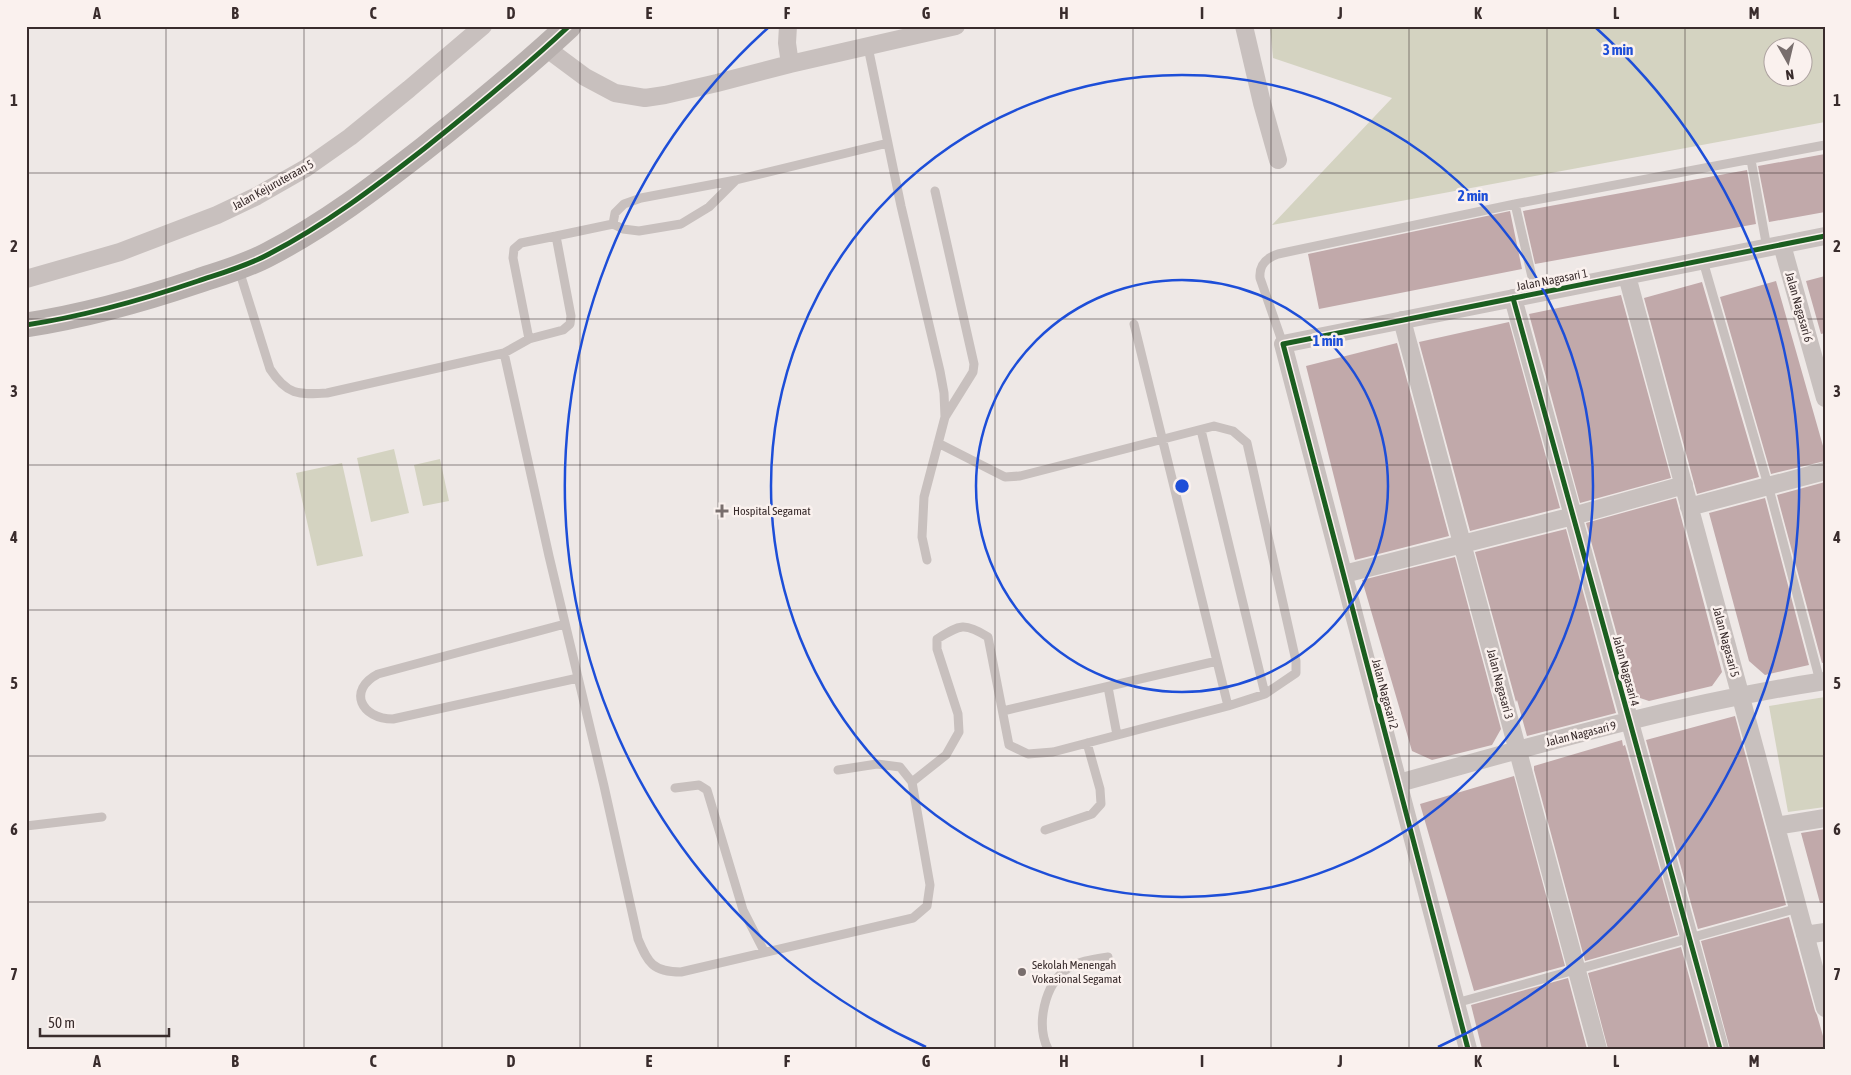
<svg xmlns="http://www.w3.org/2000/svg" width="1851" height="1075" font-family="'Asap Condensed',sans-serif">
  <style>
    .green { fill: #d4d3c1; fill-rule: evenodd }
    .building { fill: #c1a9aa }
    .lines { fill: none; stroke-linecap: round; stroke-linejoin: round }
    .lane { stroke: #c8c0be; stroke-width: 9 }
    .street { stroke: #c8c0be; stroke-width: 18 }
    .secondary { stroke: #b8b0ae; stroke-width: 25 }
    .cycleway-casing { stroke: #faf1ee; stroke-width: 8 }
    .cycleway { stroke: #1b5e20; stroke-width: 5 }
    .grid { fill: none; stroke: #392c2c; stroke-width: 1; stroke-opacity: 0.55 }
    .ring { fill: none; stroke: #1d4ed8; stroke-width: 2.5 }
    .poi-dot { fill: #786e6d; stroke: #faf1ee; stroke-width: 2 }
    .labels { text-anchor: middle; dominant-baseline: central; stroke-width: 5; stroke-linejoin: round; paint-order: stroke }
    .street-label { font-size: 12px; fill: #392c2c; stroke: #faf1ee }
    .poi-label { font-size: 12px; fill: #392c2c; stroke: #faf1ee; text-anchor: start }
    .centre { fill: #1d4ed8; stroke: #faf1ee; stroke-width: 2.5 }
    .ring-label { font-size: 15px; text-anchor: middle; font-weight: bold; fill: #1d4ed8; stroke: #faf1ee; stroke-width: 5; stroke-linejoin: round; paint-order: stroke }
    .neatline { fill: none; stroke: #392c2c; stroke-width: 2 }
    .grid-label { font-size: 16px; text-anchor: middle; font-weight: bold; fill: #392c2c }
  </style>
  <rect width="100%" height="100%" fill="#eee8e6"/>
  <path class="green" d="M1270,26H1825V122L1272,225L1392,98L1273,58ZM1774,48H1804V78H1774Z
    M394,449L409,513L371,522L357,458Z
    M440,459L449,501L423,506L414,465Z
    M342,463L363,556L317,566L296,473Z
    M1825,697V807L1788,812L1769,706Z"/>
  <path class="building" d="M1825,154V212L1769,222L1758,166Z
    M1747,170L1756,224L1535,264L1523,211Z
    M1510,211L1522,269L1319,309L1308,254Z
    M1825,276V333L1821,334L1806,281Z
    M1776,281L1825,453V461L1771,474L1720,297Z
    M1702,282L1759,477L1697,494L1644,298Z
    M1621,295L1671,478L1580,503L1529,314Z
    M1509,322L1560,508L1470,531L1419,342Z
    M1397,343L1449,536L1355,560L1306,366Z
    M1825,482V662L1822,663L1777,495Z
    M1676,498L1722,672L1712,686L1649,701L1634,696L1586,523Z
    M1765,498L1809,665L1765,675L1749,661L1709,513Z
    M1566,529L1616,713L1527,736L1517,700L1516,702L1475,552Z
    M1455,557L1501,729L1492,745L1432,760L1412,751L1362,580Z
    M1735,716L1786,905L1698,929L1646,740Z
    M1622,740L1623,746L1625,745L1678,935L1585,961L1534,770V766Z
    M1514,776L1565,966L1474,991L1420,804Z
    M1825,829V903H1820L1801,833Z
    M1789,917L1815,1011L1817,1015L1825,1043V1049H1730L1701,941Z
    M1681,947L1709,1049H1608L1588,973Z
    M1568,978L1587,1049H1482L1471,1005Z"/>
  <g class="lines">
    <path class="lane" d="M868,47L901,206L940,371L944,393L945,417L924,497L922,537L927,560
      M1751,160L1767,248
      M736,180L709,207L681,224L639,231L623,229L613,224L615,213L624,204L641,198L736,180L888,143
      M935,191L974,364L973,372L945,417
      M1515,204L1536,294
      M1703,261L1768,485L1820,681
      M239,270L270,369C287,395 298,395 327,393L504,353L529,339L563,330L570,324L571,316L556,236L613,224
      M1134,324L1228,706
      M529,339L513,258L514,249L521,243L556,236
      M1283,344L1260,278C1259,265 1266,258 1278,254L1515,204L1825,145
      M504,353L549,556L604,786L638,939C648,963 653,972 681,972L913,918L927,906L930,885L912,782L900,767L877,764L838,770
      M1201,430L1265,694
      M565,624L378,674C347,690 361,719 393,719L578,678
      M1108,687L1117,735
      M1003,711L1217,661
      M912,782L946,755L959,732L958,714L937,649V639C960,625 964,622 988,637L1009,745L1028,754L1053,752L1228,706L1265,694L1296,673V661L1247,443L1233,431L1214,426L1020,476L1005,477L938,443
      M675,788L699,785L707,790L743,910L764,951
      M26,826L102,817
      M1045,830L1092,814L1101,804L1100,789L1087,743
      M1456,1003L1798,908
      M1048,1049C1036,1025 1044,985 1067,969C1078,961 1095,959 1108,957"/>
    <path class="street" d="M788,26L787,43L790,64
      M1244,26L1262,103L1278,160
      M546,48L585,77L615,93L645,98L665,95L717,83L790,64L956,26
      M1782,245L1825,398
      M1627,276L1825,1008
      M26,279L120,252L217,215L257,196L306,168L350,137L409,89L483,26
      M1513,298L1720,1049
      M1402,320L1598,1049
      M1689,507L1825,471
      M1344,574L1573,516L1684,485
      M1399,783C1539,744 1680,703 1825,681
      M1776,826L1825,818
      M1805,935L1825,932
      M1468,1049L1283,344L1825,236"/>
    <path class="secondary" d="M26,325C85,316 142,300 198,281C222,273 247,266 269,254C325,225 375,187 425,148C474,109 523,69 569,26"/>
    <g class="cycleway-casing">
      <path id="cycleway" d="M1513,298L1720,1049
        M26,325C85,316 142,300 198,281C222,273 247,266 269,254C325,225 375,187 425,148C474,109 523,69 569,26
        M1468,1049L1283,344L1825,236"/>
    </g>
    <use href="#cycleway" class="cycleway"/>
  </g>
  <path class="grid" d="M166,26V1049M304,26V1049M442,26V1049M580,26V1049M718,26V1049M856,26V1049M995,26V1049M1133,26V1049M1271,26V1049M1409,26V1049M1547,26V1049M1685,26V1049M26,173H1825M26,319H1825M26,465H1825M26,610H1825M26,756H1825M26,902H1825"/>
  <g class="ring">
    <circle cx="1182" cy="486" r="206"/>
    <circle cx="1182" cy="486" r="411"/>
    <path d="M926 1047A617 617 0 0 1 769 27M1595 27A617 617 0 0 1 1438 1047"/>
  </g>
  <g class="poi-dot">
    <path d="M719.5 503.5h5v5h5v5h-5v5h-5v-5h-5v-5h5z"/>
    <circle cx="1022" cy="972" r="5"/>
  </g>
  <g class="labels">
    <g class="street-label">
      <text transform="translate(273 185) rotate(-29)">Jalan Kejuruteraan 5</text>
      <text transform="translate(1552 280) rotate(-11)">Jalan Nagasari 1</text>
      <text transform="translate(1799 307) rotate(74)">Jalan Nagasari 6</text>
      <text transform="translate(1726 642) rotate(75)">Jalan Nagasari 5</text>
      <text transform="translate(1626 671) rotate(75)">Jalan Nagasari 4</text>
      <text transform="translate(1500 684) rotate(75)">Jalan Nagasari 3</text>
      <text transform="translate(1385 694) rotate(75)">Jalan Nagasari 2</text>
      <text transform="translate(1581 734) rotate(-14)">Jalan Nagasari 9</text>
    </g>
    <g class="poi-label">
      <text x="733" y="511">Hospital Segamat</text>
      <text x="1032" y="965">Sekolah Menengah<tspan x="1032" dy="14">Vokasional Segamat</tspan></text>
    </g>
  </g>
  <circle cx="1182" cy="486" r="8" class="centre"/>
  <g class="ring-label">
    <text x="1618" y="55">3 min</text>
    <text x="1473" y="201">2 min</text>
    <text x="1328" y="346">1 min</text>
  </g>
  <rect width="1851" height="1075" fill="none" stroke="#faf1ee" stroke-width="55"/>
  <g transform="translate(1788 62) rotate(172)"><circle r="24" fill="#faf1ee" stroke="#ada2a0"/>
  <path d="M0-4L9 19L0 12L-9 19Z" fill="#786e6d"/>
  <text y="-8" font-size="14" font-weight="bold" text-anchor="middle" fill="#392c2c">N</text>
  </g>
  <path d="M40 1028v8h129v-8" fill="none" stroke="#392c2c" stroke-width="2.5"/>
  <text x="48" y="1028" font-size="15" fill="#392c2c" stroke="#faf1ee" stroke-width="4" paint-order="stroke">50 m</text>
  <rect x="28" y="28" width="1796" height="1020" class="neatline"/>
  <g class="grid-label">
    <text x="97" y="19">A</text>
    <text x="235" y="19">B</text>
    <text x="373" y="19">C</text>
    <text x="511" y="19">D</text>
    <text x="649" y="19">E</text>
    <text x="787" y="19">F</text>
    <text x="926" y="19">G</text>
    <text x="1064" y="19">H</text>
    <text x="1202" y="19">I</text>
    <text x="1340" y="19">J</text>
    <text x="1478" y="19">K</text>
    <text x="1616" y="19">L</text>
    <text x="1754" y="19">M</text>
    <text x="14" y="106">1</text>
    <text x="1837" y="106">1</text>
    <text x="14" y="252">2</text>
    <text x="1837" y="252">2</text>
    <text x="14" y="397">3</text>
    <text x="1837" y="397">3</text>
    <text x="14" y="543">4</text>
    <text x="1837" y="543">4</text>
    <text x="14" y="689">5</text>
    <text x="1837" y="689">5</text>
    <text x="14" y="835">6</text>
    <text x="1837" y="835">6</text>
    <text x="14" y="980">7</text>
    <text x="1837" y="980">7</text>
    <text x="97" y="1067">A</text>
    <text x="235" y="1067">B</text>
    <text x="373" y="1067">C</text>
    <text x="511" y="1067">D</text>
    <text x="649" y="1067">E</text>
    <text x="787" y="1067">F</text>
    <text x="926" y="1067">G</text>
    <text x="1064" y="1067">H</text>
    <text x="1202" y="1067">I</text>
    <text x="1340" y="1067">J</text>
    <text x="1478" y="1067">K</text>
    <text x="1616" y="1067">L</text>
    <text x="1754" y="1067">M</text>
  </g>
</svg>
